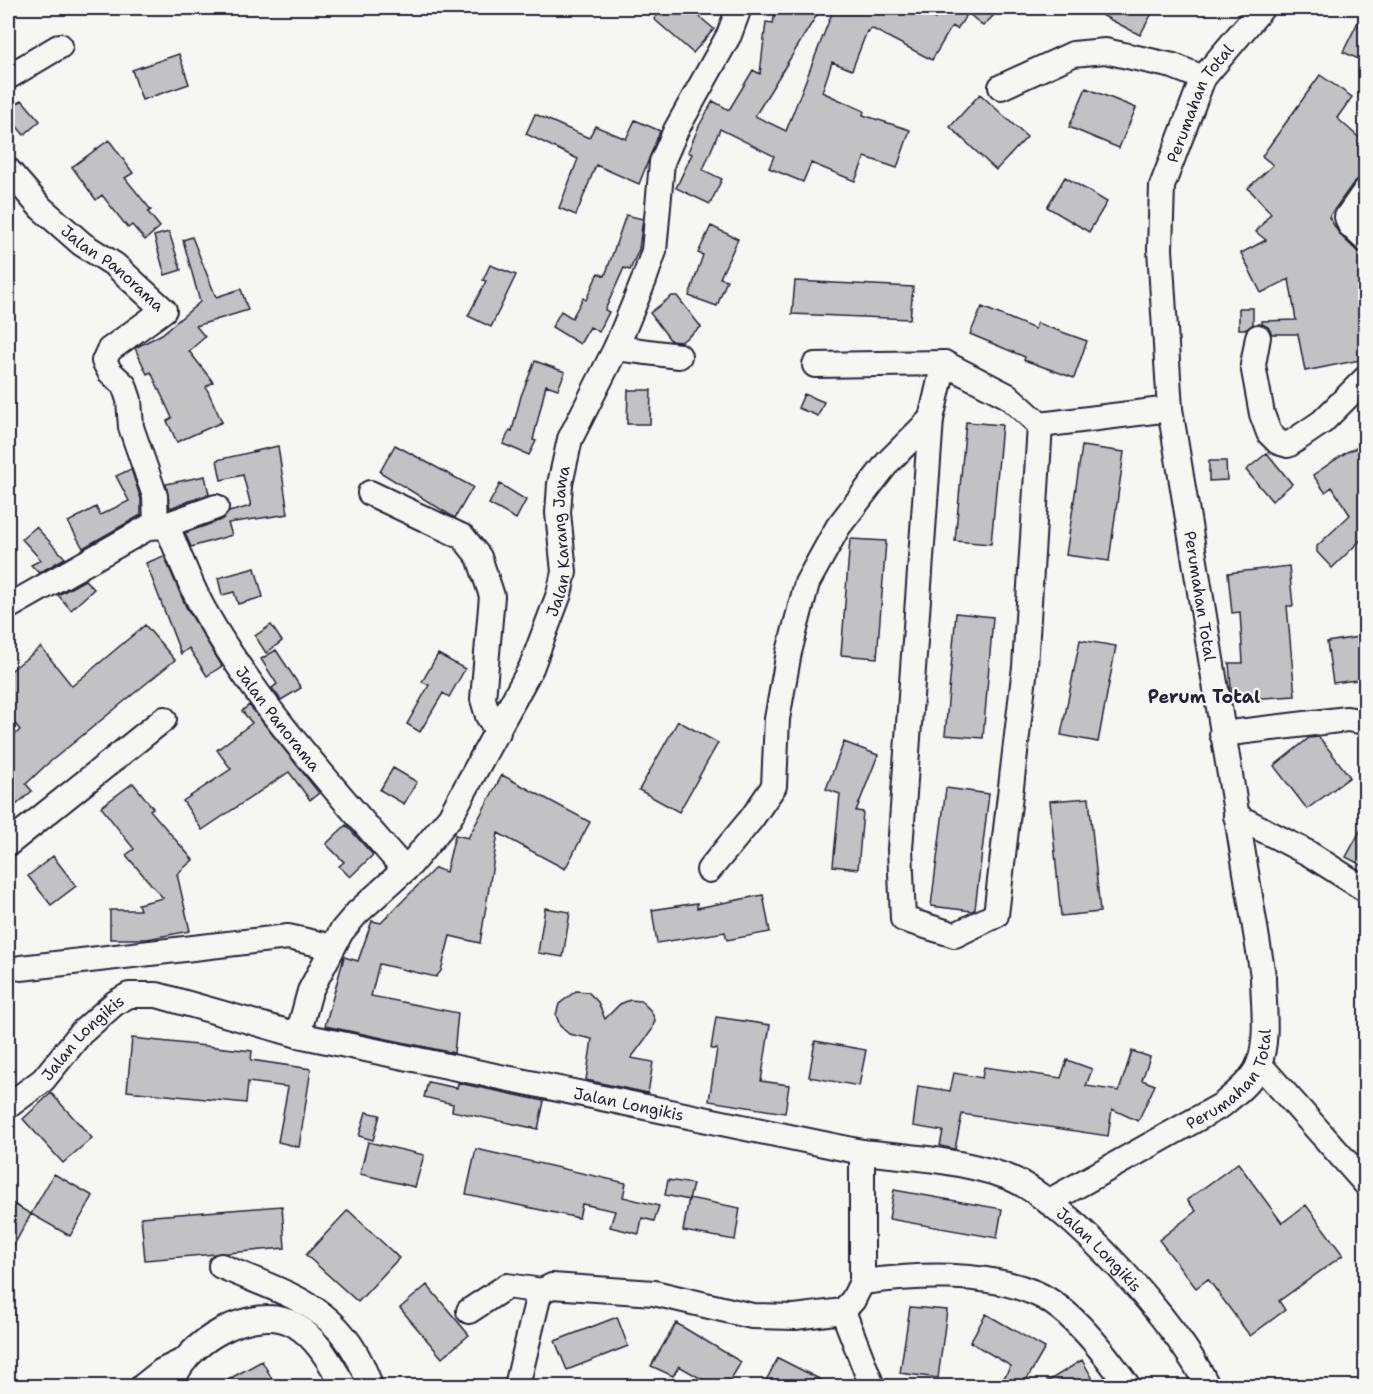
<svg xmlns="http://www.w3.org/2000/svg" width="1373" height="1394" font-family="'Shantell Sans',sans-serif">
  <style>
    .building { fill: #c2c2c4; stroke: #22223b; stroke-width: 1.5 }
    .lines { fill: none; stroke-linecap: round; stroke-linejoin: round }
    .minor-casing { stroke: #22223b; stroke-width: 28 }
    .minor { stroke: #f6f6f2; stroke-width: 24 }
    .labels { text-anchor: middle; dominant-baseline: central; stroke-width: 4.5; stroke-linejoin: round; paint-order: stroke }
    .street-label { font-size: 16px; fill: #22223b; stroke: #f6f6f2 }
    .neighbourhood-label { font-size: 18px; font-weight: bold; fill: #22223b; stroke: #f6f6f2 }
  </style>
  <rect width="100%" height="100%" fill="#f6f6f2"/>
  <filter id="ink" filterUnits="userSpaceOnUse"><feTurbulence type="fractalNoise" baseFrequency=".0167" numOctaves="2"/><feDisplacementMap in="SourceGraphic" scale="12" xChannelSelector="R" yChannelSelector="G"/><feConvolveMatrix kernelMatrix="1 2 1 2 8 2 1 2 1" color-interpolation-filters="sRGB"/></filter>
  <g filter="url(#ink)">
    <path class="building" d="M664,8H689L714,29L693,53L654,19Z
      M776,8H821L755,116L786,131L834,8H915L935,19L943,8H984L993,16L983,26L968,13L957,29L952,26L932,60L871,28L869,32L867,31L852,70L832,62L822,92L864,111L863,115L910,130L897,168L865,157L855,181L811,163L803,182L769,168L774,156L720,129L703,170L722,179L710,204L676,188L692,154L688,152L699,126L713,101L729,110L753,70L760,74L766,22L773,23Z
      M1088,8H1155L1140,35Z
      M1365,8V62L1343,52Z
      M179,54L189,84L142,100L132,70Z
      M1320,75L1352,97L1337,118L1365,143V175L1354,182L1329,217L1340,235L1356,250L1365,254V266L1359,273L1365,306V359L1305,371L1298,334H1272L1268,327L1262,324V321L1296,320L1289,279L1261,293L1241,253L1266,240L1256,232L1271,213L1248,188L1273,165L1262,156Z
      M1086,88L1136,108L1119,148L1069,127Z
      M980,94L1027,137L996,170L950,127Z
      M22,100L40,121L24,135L8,116V112Z
      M535,114L589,138L595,126L626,139L635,120L660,131L639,184L596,165L576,215L559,208L578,159L526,134Z
      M109,140L133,173L125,178L151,210L148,212L160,227L145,240L132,225L128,228L102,195L96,200L72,167Z
      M1065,177L1107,202L1089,232L1047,207Z
      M626,215L643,219L639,249L630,270L624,268L605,310L609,312L599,332L590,327L580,344L552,327L561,311L572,318L583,298L586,300L598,273L605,276Z
      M711,226L738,239L720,278L727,280L717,306L689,296L703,255L698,253Z
      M169,232L181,270L165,275L154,236Z
      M192,237L216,297L241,289L248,310L196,326L205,337L189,351L213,382L206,387L222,422L177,442L167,421L172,418L151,372L147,374L135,348L162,334L200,302L183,240Z
      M490,265L516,275L491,327L468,316L486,281L483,280Z
      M795,281L913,287L910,319L792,314Z
      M672,296H677L701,327L681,342L671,341L650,313Z
      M982,307L1035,329L1037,323L1087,341L1074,378L1024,360L1025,357L970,334Z
      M1239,308H1253V324L1247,329H1239Z
      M535,361L565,372L558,389L546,385L533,440L536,441L529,455L503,444L510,430L512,431L521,396Z
      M628,390H651L650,424H627Z
      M804,394L824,402L818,416L798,408Z
      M966,422L1002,425L991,544L955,541Z
      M1365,444V540L1364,537L1332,568L1317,552V546L1350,515L1332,487L1325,492L1313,475L1347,452Z
      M395,445L473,487L455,518L380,472Z
      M278,446L288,514L228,523L232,535L191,547L185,533L221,520L229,512L251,506L243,475L221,480L217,460Z
      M1082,446L1124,452L1109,561L1066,555Z
      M1267,453L1292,484L1272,501L1246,470Z
      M1209,461H1226L1227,480L1209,481Z
      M131,469L141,499V515L83,548L68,522L96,507L100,515L129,501L116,476Z
      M205,476L209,494L170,508L166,484Z
      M500,484L526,500L516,519L489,504Z
      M36,527L65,558L39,573L31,565L41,560L22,539Z
      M850,539L886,541L877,658L841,655Z
      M164,556L186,607L222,666L207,676L189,648L181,654L146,563Z
      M1289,566L1293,606H1287L1295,696L1232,700L1229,663H1243L1240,612L1232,613L1228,573Z
      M255,568L263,597L238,604L234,592L222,595L218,578Z
      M85,580L94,589L71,610L58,595Z
      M956,613L993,617L983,738L945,735Z
      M145,625L175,660L45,766L26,784L32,791L8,812V741L20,730L8,715V673L41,647L72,686Z
      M271,625L282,641L266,653L255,636Z
      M1365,636V679L1333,683L1327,642Z
      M1080,640L1116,646L1098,742L1061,735Z
      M276,650L301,688L281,700L272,688L277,684L261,659Z
      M438,654L465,669L449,697L443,693L420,732L407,724L429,685L422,682Z
      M249,705L319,793L310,800L289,772L202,830L183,801L231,769L217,750L252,723L242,711Z
      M678,721L718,743L679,812L639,790Z
      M1319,737L1350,777L1307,809L1274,766L1309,738Z
      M844,742L878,755L856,811L863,812L858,869L833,866L840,794L826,789Z
      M393,768L417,782L404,804L380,790Z
      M502,775L590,822L565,869L498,833L480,943L450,936L441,971L436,977L379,964L371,996L458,1013L454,1053L325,1026L344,957L358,961L372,921L381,923L435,868L446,872L455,835L468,838Z
      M133,783L153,808L150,810L193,860L177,874L190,931L147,939H110V910H140L138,904L163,898L126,855L134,849L101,807Z
      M946,788L989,794L975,909L972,911L931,906Z
      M1089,798L1100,912L1061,916L1050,801Z
      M1365,822V867L1346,857Z
      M346,825L373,855L350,877L339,866L344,862L326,844Z
      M53,856L76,886L51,905L28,876Z
      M763,895L770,932L727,940L725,932L657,943L652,910L697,903V908Z
      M545,908L570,912L563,957L538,953Z
      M576,991L588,992L598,1002L605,1019L620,1004L630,1000L641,1001L651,1011L655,1020L652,1030L631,1058L653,1062L648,1093L586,1080L592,1039L569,1034L560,1026L556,1015L559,1004Z
      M716,1017L770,1025L761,1081L789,1085L785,1113L709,1101L717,1049H711Z
      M132,1038L252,1051L251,1060L311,1069L299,1147L278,1142L288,1087L248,1082L246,1103L127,1091Z
      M815,1041L866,1050L859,1086L809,1077Z
      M1132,1051L1150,1057L1142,1080L1155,1085L1138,1121L1112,1109L1108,1136L962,1114L955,1149L940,1146L943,1131L913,1126L918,1086L950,1091L954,1073L982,1078L984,1067L1061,1078L1067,1060L1092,1069L1086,1086L1119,1091Z
      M428,1082L457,1088L458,1083L544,1101L538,1129L452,1111L453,1104L424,1097Z
      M51,1093L92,1138L63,1163L23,1119Z
      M366,1112L380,1115L373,1140L359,1136Z
      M368,1142L424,1155L415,1187L360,1174Z
      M476,1149L626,1183L623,1197L659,1206L654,1221L642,1218L639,1234L610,1227L615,1211L582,1204L579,1218L466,1194Z
      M1238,1163L1282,1223L1306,1205L1343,1255L1279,1301L1285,1310L1250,1336L1208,1279L1196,1288L1159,1240L1196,1211L1187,1200Z
      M54,1174L93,1196L70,1236L31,1214Z
      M668,1180L693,1184L689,1200L665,1195Z
      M894,1190L1002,1209L997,1238L889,1219Z
      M689,1198L740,1208L735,1240L683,1231Z
      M8,1201L31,1214L8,1256Z
      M282,1206L285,1248L145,1260L141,1217Z
      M348,1210L399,1258L358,1302L306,1255Z
      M427,1285L469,1335L442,1358L400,1308Z
      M910,1307L947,1310L938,1378L900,1373Z
      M986,1314L1045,1348L1023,1386H1012L1002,1381L1011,1366L970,1342Z
      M617,1317L628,1346L567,1370L555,1341Z
      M676,1323L741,1362L727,1386H714L679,1366L673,1376L651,1366Z
      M778,1358L833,1386H763Z
      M1082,1360L1097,1386H1040Z
      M262,1361L276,1386H216Z"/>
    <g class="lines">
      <g class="minor-casing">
        <g id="minor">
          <path d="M8,77L60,46"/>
          <path d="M1001,87L1073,54L1105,51L1173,66L1203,78"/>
          <path id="s1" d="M8,170L41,208L82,244L115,265L164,310L109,350L104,361L110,372L124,385L129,400L131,427L155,496L156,525"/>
          <path d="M1366,190L1347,217L1350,225L1366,240"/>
          <path d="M1258,337L1253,365L1262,414L1269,433L1278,442L1288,445L1322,422L1366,378"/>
          <path d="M616,348L679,356"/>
          <path d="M944,363L931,419L900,849L903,919L955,935L996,915L1025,667L1040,425"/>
          <path d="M815,365L944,363L1008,396L1040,425L1170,409"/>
          <path d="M370,493L463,537L479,557L492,596L483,699L488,716L498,732"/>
          <path d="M163,526L216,507"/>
          <path id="s2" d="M8,607L149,527L163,526L169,531C180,557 190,585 204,610C257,705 334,788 405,870"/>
          <path d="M1222,734L1347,719L1366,722"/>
          <path d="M1236,816L1308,853L1366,890"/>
          <path d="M8,844L164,719"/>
          <path d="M709,870L752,818L774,786L777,719L789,652L807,583L838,527L888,462L931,419"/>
          <path d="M21,968L288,937L333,947"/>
          <path id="s3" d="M298,1035L310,991L341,932L357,913L410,865L450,817L531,668L559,594L564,572L558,513L560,484L570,439L616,348L644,280L654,251L662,162L676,130L729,35L739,8"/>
          <path d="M1259,1064L1366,1184"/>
          <path id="s4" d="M8,1106L43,1080L81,1033L115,1003L129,995H157L298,1035L862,1152C910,1157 959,1160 1005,1176C1065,1197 1182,1329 1207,1386"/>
          <path id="s5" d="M1048,1202L1222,1105C1235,1094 1253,1080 1259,1064C1269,1039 1263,1002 1263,976L1170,409L1160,249L1162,186L1203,78L1262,8"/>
          <path d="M221,1266C290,1296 344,1306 370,1386"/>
          <path d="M862,1282C916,1275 983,1271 1035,1293C1071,1308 1106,1355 1128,1386"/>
          <path d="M469,1311L507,1286L542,1291"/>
          <path d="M843,1311L872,1386"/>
          <path d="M143,1386L162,1371L185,1360"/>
          <path d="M172,1386C180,1344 255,1301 295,1325C318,1339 331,1364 344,1386"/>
          <path d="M517,1386L538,1298L542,1291L552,1286L654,1293L752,1316L795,1317L843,1311L853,1300L862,1282V1152"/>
        </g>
      </g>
      <use href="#minor" class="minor"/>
    </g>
  </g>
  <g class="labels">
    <g class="street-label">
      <text stroke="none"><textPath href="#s5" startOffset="1233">Perumahan Total</textPath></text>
      <text stroke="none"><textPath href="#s1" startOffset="144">Jalan Panorama</textPath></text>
      <text stroke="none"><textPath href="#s3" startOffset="573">Jalan Karang Jawa</textPath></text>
      <text transform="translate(1200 596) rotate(81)">Perumahan Total</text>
      <text stroke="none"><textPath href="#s2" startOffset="402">Jalan Panorama</textPath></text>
      <text stroke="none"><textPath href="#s4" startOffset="102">Jalan Longikis</textPath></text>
      <text stroke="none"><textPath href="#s5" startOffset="225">Perumahan Total</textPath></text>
      <text stroke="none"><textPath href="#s4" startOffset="678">Jalan Longikis</textPath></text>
      <text stroke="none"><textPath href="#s4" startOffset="1182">Jalan Longikis</textPath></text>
    </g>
    <g class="neighbourhood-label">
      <text x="1204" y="697">Perum Total</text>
    </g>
  </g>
  <rect width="1373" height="1394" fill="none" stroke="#f6f6f2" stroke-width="30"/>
  <rect x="15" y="15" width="1343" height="1364" fill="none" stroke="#22223b" stroke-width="2" filter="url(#ink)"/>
</svg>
